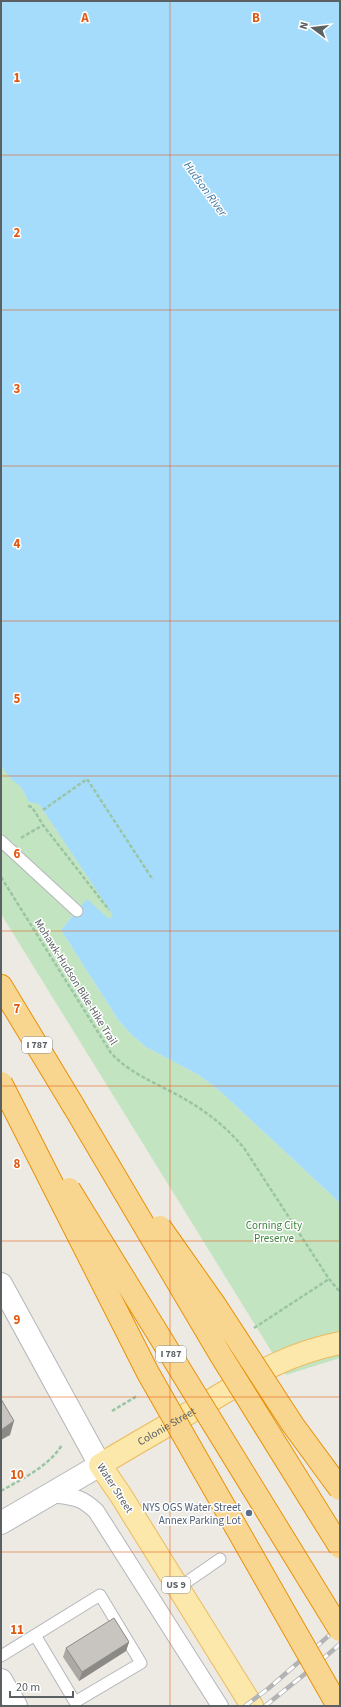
<svg xmlns="http://www.w3.org/2000/svg" width="341" height="1707" font-family="'Source Sans 3',sans-serif">
  <style>
    .green { fill: #c3e4c1 }
    .water { fill: #a5dcfc }
    .lines { fill: none; stroke-linecap: round; stroke-linejoin: round }
    .service-casing { stroke: #b4b6ba; stroke-width: 13 }
    .pedestrian-casing { stroke: #b4b6ba; stroke-width: 18 }
    .tertiary-casing { stroke: #b4b6ba; stroke-width: 24 }
    .primary-casing { stroke: #ecba5e; stroke-width: 24 }
    .motorway-casing { stroke: #e89209; stroke-width: 24 }
    .path { stroke: #9ac5a3; stroke-width: 2.5; stroke-dasharray: 4 2; stroke-linecap: butt }
    .service { stroke: #fff; stroke-width: 11 }
    .pedestrian { stroke: #fff; stroke-width: 16 }
    .tertiary { stroke: #fff; stroke-width: 22 }
    .primary { stroke: #fce8aa; stroke-width: 22 }
    .motorway { stroke: #f9d68f; stroke-width: 22 }
    .rail-casing { stroke: #b2b3b3; stroke-width: 4.5 }
    .rail { stroke: #fff; stroke-width: 3; stroke-dasharray: 9; stroke-linecap: butt }
    .motorway-bridge-casing { stroke: #e89209; stroke-width: 24; stroke-linecap: butt }
    .motorway-bridge { stroke: #f9d68f; stroke-width: 22 }
    .wall { fill: #aca9a5 }
    .shaded-wall { fill: #8c8a86 }
    .building { fill: #c8c5c0; stroke: #8c8a86 }
    .grid { fill: none; stroke: #e15910; stroke-width: 1; stroke-opacity: 0.55 }
    .service-dot { fill: #5c6f8a; stroke: #fff; stroke-width: 1.5 }
    .labels { text-anchor: middle; dominant-baseline: central; stroke-width: 3; stroke-linejoin: round; paint-order: stroke }
    .shield { fill: #fff; stroke: #8c9092; stroke-width: 1 }
    .shield-label { font-size: 10px; font-weight: bold; fill: #5b6063 }
    .street-label { font-size: 11px; fill: #5b6063; stroke: #fff }
    .park-label { font-size: 11px; fill: #3b8539; stroke: #fff }
    .service-label { font-size: 11px; fill: #4e5e75; stroke: #fff; text-anchor: end }
    .water-label { font-size: 12px; font-style: italic; fill: #4079a4; stroke: #fff }
    .grid-label { font-size: 13px; text-anchor: middle; font-weight: bold; fill: #e15910; stroke: #fff; stroke-width: 3; stroke-linejoin: round; paint-order: stroke }
  </style>
  <rect width="100%" height="100%" fill="#edeae3"/>
  <path class="green" d="M1,766L21,787L25,795L39,804L114,915L109,920L77,911L61,930L119,1021L132,1035L146,1047L199,1075L221,1092L340,1203V1358L286,1375L1,914Z"/>
  <path class="water" d="M1,1H340V1203L221,1092L199,1075L146,1047L132,1035L119,1021L61,930L87,899L109,919L113,915L39,804L29,802L21,787L11,779L1,766Z"/>
  <g class="lines">
    <g class="service-casing">
      <path id="service" d="M1,841L77,911
        M178,1588L220,1559
        M1,1656L100,1595L141,1663L75,1702L35,1635"/>
    </g>
    <g class="pedestrian-casing">
      <path id="pedestrian" d="M52,1494C73,1497 80,1496 96,1511L220,1706"/>
    </g>
    <g class="tertiary-casing">
      <path id="tertiary" d="M1,1284L100,1465L1,1523
        M1,1680L16,1706"/>
    </g>
    <g class="primary-casing">
      <g id="primary">
        <path id="s1" d="M252,1706L120,1494L100,1465C136,1443 172,1423 208,1402C254,1375 286,1354 340,1343"/>
      </g>
    </g>
    <g class="motorway-casing">
      <path id="motorway" d="M1,986L73,1105"/>
    </g>
    <path class="path" d="M28,806L32,807L43,825L109,910
      M43,810L87,779L153,880
      M21,838L43,825
      M1,877L111,1053C132,1076 162,1085 188,1101C210,1114 228,1129 244,1148L329,1279L340,1292
      M254,1328L329,1279
      M112,1411L137,1396
      M1,1491C23,1478 48,1467 62,1445"/>
    <use href="#service" class="service"/>
    <use href="#pedestrian" class="pedestrian"/>
    <use href="#tertiary" class="tertiary"/>
    <use href="#primary" class="primary"/>
    <use href="#motorway" class="motorway"/>
    <g class="rail-casing">
      <path id="rail" d="M245,1706L269,1688L340,1626
        M265,1706L316,1665L340,1644"/>
    </g>
    <use href="#rail" class="rail"/>
    <g class="motorway-bridge-casing">
      <path id="motorway-bridge" d="M1,1083L148,1373L338,1706
        M73,1105L220,1354L340,1547
        M69,1189L340,1630
        M160,1227L215,1305L293,1425L340,1489"/>
    </g>
    <use href="#motorway-bridge" class="motorway-bridge"/>
  </g>
  <path class="wall" d="M129,1642L126,1651L79,1681L63,1657L66,1648Z"/>
  <path class="shaded-wall" d="M14,1421L10,1435L1,1440V1430Z
    M129,1642L126,1651L79,1681L82,1672Z"/>
  <path class="building" d="M1,1399L14,1421L1,1430Z
    M114,1618L129,1642L82,1672L66,1648Z"/>
  <path class="grid" d="M170,1V1706M1,155H340M1,310H340M1,466H340M1,621H340M1,776H340M1,931H340M1,1086H340M1,1241H340M1,1397H340M1,1552H340"/>
  <circle class="service-dot" cx="249" cy="1513" r="4"/>
  <g class="labels">
    <g class="shield">
      <rect x="22" y="1037" width="30" height="16" rx="3"/>
      <rect x="156" y="1346" width="30" height="16" rx="3"/>
      <rect x="162" y="1577" width="28" height="16" rx="3"/>
    </g>
    <g class="shield-label">
      <text x="37" y="1045">I 787</text>
      <text x="171" y="1354">I 787</text>
      <text x="176" y="1585">US 9</text>
    </g>
    <g class="street-label">
      <text transform="translate(76 982) rotate(58)">Mohawk-Hudson Bike-Hike Trail</text>
      <text stroke="none"><textPath href="#s1" startOffset="362">Colonie Street</textPath></text>
      <text transform="translate(115 1488) rotate(57)">Water Street</text>
    </g>
    <g class="park-label">
      <text x="274" y="1225">Corning City<tspan x="274" dy="13">Preserve</tspan></text>
    </g>
    <g class="service-label">
      <text x="241" y="1507">NYS OGS Water Street<tspan x="241" dy="13">Annex Parking Lot</tspan></text>
    </g>
    <g class="water-label">
      <text transform="translate(205 189) rotate(54)">Hudson River</text>
    </g>
  </g>
  <g class="grid-label">
    <text x="85" y="22">A</text>
    <text x="256" y="22">B</text>
    <text x="17" y="82">1</text>
    <text x="17" y="237">2</text>
    <text x="17" y="393">3</text>
    <text x="17" y="548">4</text>
    <text x="17" y="703">5</text>
    <text x="17" y="858">6</text>
    <text x="17" y="1013">7</text>
    <text x="17" y="1168">8</text>
    <text x="17" y="1324">9</text>
    <text x="17" y="1479">10</text>
    <text x="17" y="1634">11</text>
  </g>
  <rect width="341" height="1707" fill="none" stroke="#5b6063" stroke-width="4"/>
  <g transform="translate(313 28) rotate(285)" stroke="#ffffff" stroke-width="3" paint-order="stroke">
  <path d="M0-3L7 15L0 10L-7 15Z" fill="#5b6063"/>
  <text y="-6" font-size="11" font-weight="bold" text-anchor="middle" fill="#5b6063">N</text>
  </g>
  <path d="M10 1691v6h63v-6" fill="none" stroke="#5b6063" stroke-width="2"/>
  <text x="16" y="1691" font-size="12" fill="#5b6063" stroke="#ffffff" stroke-width="3" paint-order="stroke">20 m</text>
</svg>
